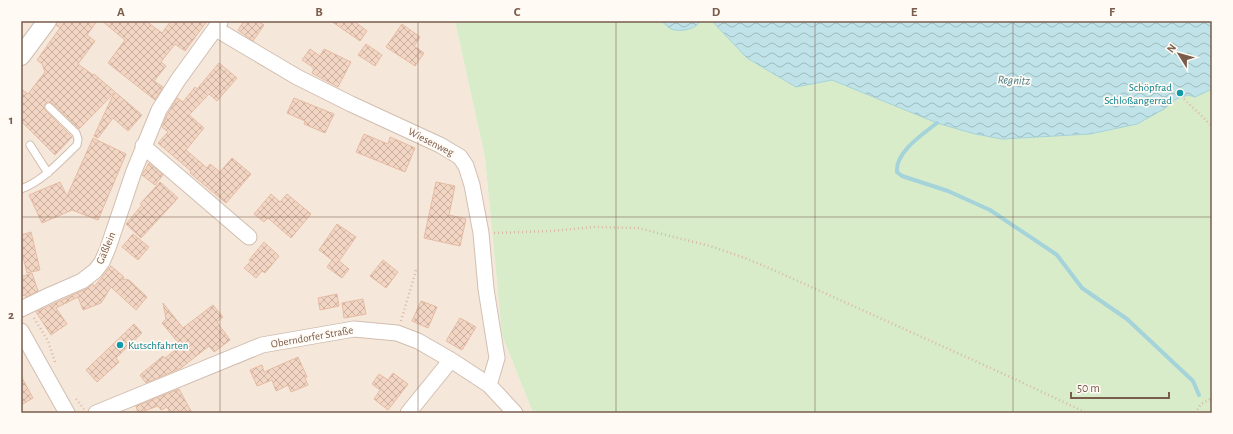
<svg xmlns="http://www.w3.org/2000/svg" width="1233" height="434" font-family="'Alegreya Sans',sans-serif">
  <style>
    .residential { fill: #f5e8da }
    .green { fill: #d8ecc9 }
    .water { fill: url(#water-waves); stroke: #a5d3da }
    .lines { fill: none; stroke-linecap: round; stroke-linejoin: round }
    .stream { stroke: #a5d3da; stroke-width: 4 }
    .building { fill: url(#building-cross-hatch); stroke: #e6bba3 }
    .service-casing { stroke: #d1beb0; stroke-width: 9 }
    .minor-casing { stroke: #d1beb0; stroke-width: 17 }
    .tertiary-casing { stroke: #d1beb0; stroke-width: 20 }
    .path { stroke: #d9b8a5; stroke-width: 2.5; stroke-dasharray: 1 3; stroke-linecap: butt }
    .service { stroke: #fff; stroke-width: 7 }
    .minor { stroke: #fff; stroke-width: 15 }
    .tertiary { stroke: #fff; stroke-width: 18 }
    .grid { fill: none; stroke: #7a5c4d; stroke-width: 1; stroke-opacity: 0.55 }
    .culture-dot { fill: #0f9aa8; stroke: #fffaf3; stroke-width: 1.5 }
    .labels { text-anchor: middle; dominant-baseline: central; stroke-width: 3.5; stroke-linejoin: round; paint-order: stroke }
    .culture-label { font-size: 11px; fill: #0d838f; stroke: #fffaf3; text-anchor: end }
    .street-label { font-size: 11px; fill: #7a5c4d; stroke: #fffaf3 }
    .water-label { font-size: 12px; font-style: italic; fill: #437c86; stroke: #fffaf3 }
    .neatline { fill: none; stroke: #7a5c4d; stroke-width: 1.5 }
    .grid-label { font-size: 13px; text-anchor: middle; font-weight: bold; fill: #7a5c4d }
  </style>
  <defs>
    <pattern id="water-waves" width="16" height="10" patternUnits="userSpaceOnUse"><rect width="16" height="10" fill="#bfe3e8"/><path d="M0 5q4-4 8 0t8 0" fill="none" stroke="#a0bbbe"/></pattern>
    <pattern id="building-cross-hatch" width="8" height="8" patternUnits="userSpaceOnUse"><rect width="8" height="8" fill="#f3d5c3"/><path d="M0 0l8 8M0 8l8-8" fill="none" stroke="#cab0a1"/></pattern>
  </defs>
  <rect width="100%" height="100%" fill="#fdf6ec"/>
  <path class="residential" d="M21,21H455L485,158L502,335L533,413H21Z"/>
  <path class="green" d="M455,21H661L672,29L699,24L700,21H712L747,58L796,87L832,80L937,123L1090,134L1137,124L1164,109L1176,99L1188,95L1195,97L1212,89V413H533L502,335L485,158Z"/>
  <path class="water" d="M661,21H700C696,30 680,32 671,29C668,27 664,23 661,21Z
    M712,21H980L1043,22L1053,21H1212V89L1195,97L1188,95L1176,99L1164,109L1137,124L1090,134L1002,139L975,134L937,123L832,80L796,87L747,58Z"/>
  <g class="lines">
    <path class="stream" d="M937,123C923,134 895,152 897,172L902,176L948,191L990,210L1057,255L1082,288L1127,319L1193,381L1199,395"/>
  </g>
  <path class="building" d="M57,21H97L87,35L95,41L78,64L93,75L94,74L142,115L128,131L113,118L98,138L94,136L114,93L79,129L52,103L47,102L44,106L45,110L72,137L55,155L21,121V89L28,94L45,72L42,64L37,60L60,28L56,25Z
    M102,21H146L162,33L171,21H207L185,51L175,44L161,62L166,66L154,81L163,87L155,100L108,63L125,40Z
    M244,21H258L264,25L253,41L238,30Z
    M331,21H354L367,31L360,41Z
    M402,24L420,37L414,46L424,53L415,66L386,47Z
    M366,44L382,55L375,66L358,55Z
    M310,49L320,56L324,49L351,62L338,87L312,73L314,68L302,60Z
    M219,63L237,78L217,101L209,94L189,115L204,128L186,150L207,168L210,164L220,172L232,158L251,174L226,203L190,173L191,171L158,143L168,132L162,127L167,115L177,98L183,102L195,87L197,89Z
    M294,98L334,114L325,133L304,124L305,121L287,113Z
    M364,134L388,144L390,137L415,148L405,172L356,152Z
    M93,138L126,154L98,220L72,210L42,223L29,195L60,182L67,196Z
    M149,163L163,175L155,185L142,175Z
    M160,182L178,198L141,238L126,224L142,205L140,204Z
    M436,182L455,186L449,215L466,219L460,246L424,238Z
    M271,194L280,202L287,194L311,214L291,238L268,218L264,222L254,214Z
    M337,224L356,237L339,261L349,269L342,278L327,267L332,260L319,250Z
    M31,232L40,270L27,273L21,249V235Z
    M133,234L149,247L138,260L122,247Z
    M264,242L279,256L265,273L262,271L256,278L244,268L251,261L249,260Z
    M383,260L398,272L386,288L370,276Z
    M111,266L124,277L122,280L126,279L129,280L147,297L136,310L111,287L101,303L83,310L78,297L56,308L67,324L51,335L36,312L86,289L93,284L94,287Z
    M32,273L38,291L26,297L25,295L21,296V277Z
    M337,294L339,306L320,310L318,298Z
    M363,299L366,314L344,318L342,303Z
    M421,301L437,307L428,328L412,321Z
    M163,303L183,328L213,305L223,317L217,322L230,340L214,352L209,346L181,368L146,383L140,375L163,356L165,358L181,346L162,323L166,319Z
    M460,318L476,327L462,350L446,341Z
    M134,324L142,333L116,358L119,362L97,382L86,370Z
    M298,357L307,377L305,378L308,385L291,392L288,385L276,391L272,380L257,386L250,370L262,365L264,372Z
    M393,373L408,384L388,410L374,399L380,390L372,384L379,374L388,380Z
    M21,376L33,398L21,405Z
    M179,389L192,413H170L167,407L161,410L158,406L138,413L136,406Z"/>
  <g class="lines">
    <g class="service-casing">
      <path id="service" d="M30,145L48,173
        M21,189C43,181 60,161 77,145L78,139L76,133L49,107"/>
    </g>
    <g class="minor-casing">
      <path id="minor" d="M216,29L297,77L351,104L440,145L460,157L466,166L472,185L481,233L486,289L497,358L489,385
        M143,146L249,237
        M21,309L50,295L82,281L95,271L102,262L108,248L134,171L159,110L178,80L220,22
        M21,331L67,413
        M96,413L262,345L354,329L397,333L418,341L451,360L489,385L515,413
        M408,413L451,360"/>
    </g>
    <g class="tertiary-casing">
      <path id="tertiary" d="M21,56L47,21"/>
    </g>
    <path class="path" d="M1184,99L1212,126
      M494,233L551,231L594,227L638,228L710,246L745,258L778,272L1006,375L1087,413
      M34,318L48,341L55,362
      M401,321L416,270
      M76,399L84,409
      M1195,413L1201,404L1212,398"/>
    <use href="#service" class="service"/>
    <use href="#minor" class="minor"/>
    <use href="#tertiary" class="tertiary"/>
  </g>
  <path class="grid" d="M220,21V413M418,21V413M616,21V413M815,21V413M1013,21V413M21,217H1212"/>
  <g class="culture-dot">
    <circle cx="1180" cy="93" r="4"/>
    <circle cx="120" cy="345" r="4"/>
  </g>
  <g class="labels">
    <g class="culture-label">
      <text x="1172" y="87">Schöpfrad<tspan x="1172" dy="13">Schloßangerrad</tspan></text>
      <text x="128" y="345" text-anchor="start">Kutschfahrten</text>
    </g>
    <g class="street-label">
      <text transform="translate(431 142) rotate(27)">Wiesenweg</text>
      <text transform="translate(106 248) rotate(-67)">Gäßlein</text>
      <text transform="translate(312 337) rotate(-10)">Oberndorfer Straße</text>
    </g>
    <g class="water-label">
      <text transform="translate(1014 80) rotate(3)">Regnitz</text>
    </g>
  </g>
  <rect width="1233" height="434" fill="none" stroke="#fffaf3" stroke-width="44"/>
  <g transform="translate(1179 54) rotate(307)" stroke="#fffaf3" stroke-width="3" paint-order="stroke">
  <path d="M0-3L7 15L0 10L-7 15Z" fill="#7a5c4d"/>
  <text y="-6" font-size="11" font-weight="bold" text-anchor="middle" fill="#7a5c4d">N</text>
  </g>
  <path d="M1071 392v6h98v-6" fill="none" stroke="#7a5c4d" stroke-width="2"/>
  <text x="1077" y="392" font-size="12" fill="#7a5c4d" stroke="#fffaf3" stroke-width="3" paint-order="stroke">50 m</text>
  <rect x="22" y="22" width="1189" height="390" class="neatline"/>
  <g class="grid-label">
    <text x="121" y="16">A</text>
    <text x="319" y="16">B</text>
    <text x="517" y="16">C</text>
    <text x="716" y="16">D</text>
    <text x="914" y="16">E</text>
    <text x="1112" y="16">F</text>
    <text x="11" y="124">1</text>
    <text x="11" y="319">2</text>
  </g>
</svg>
